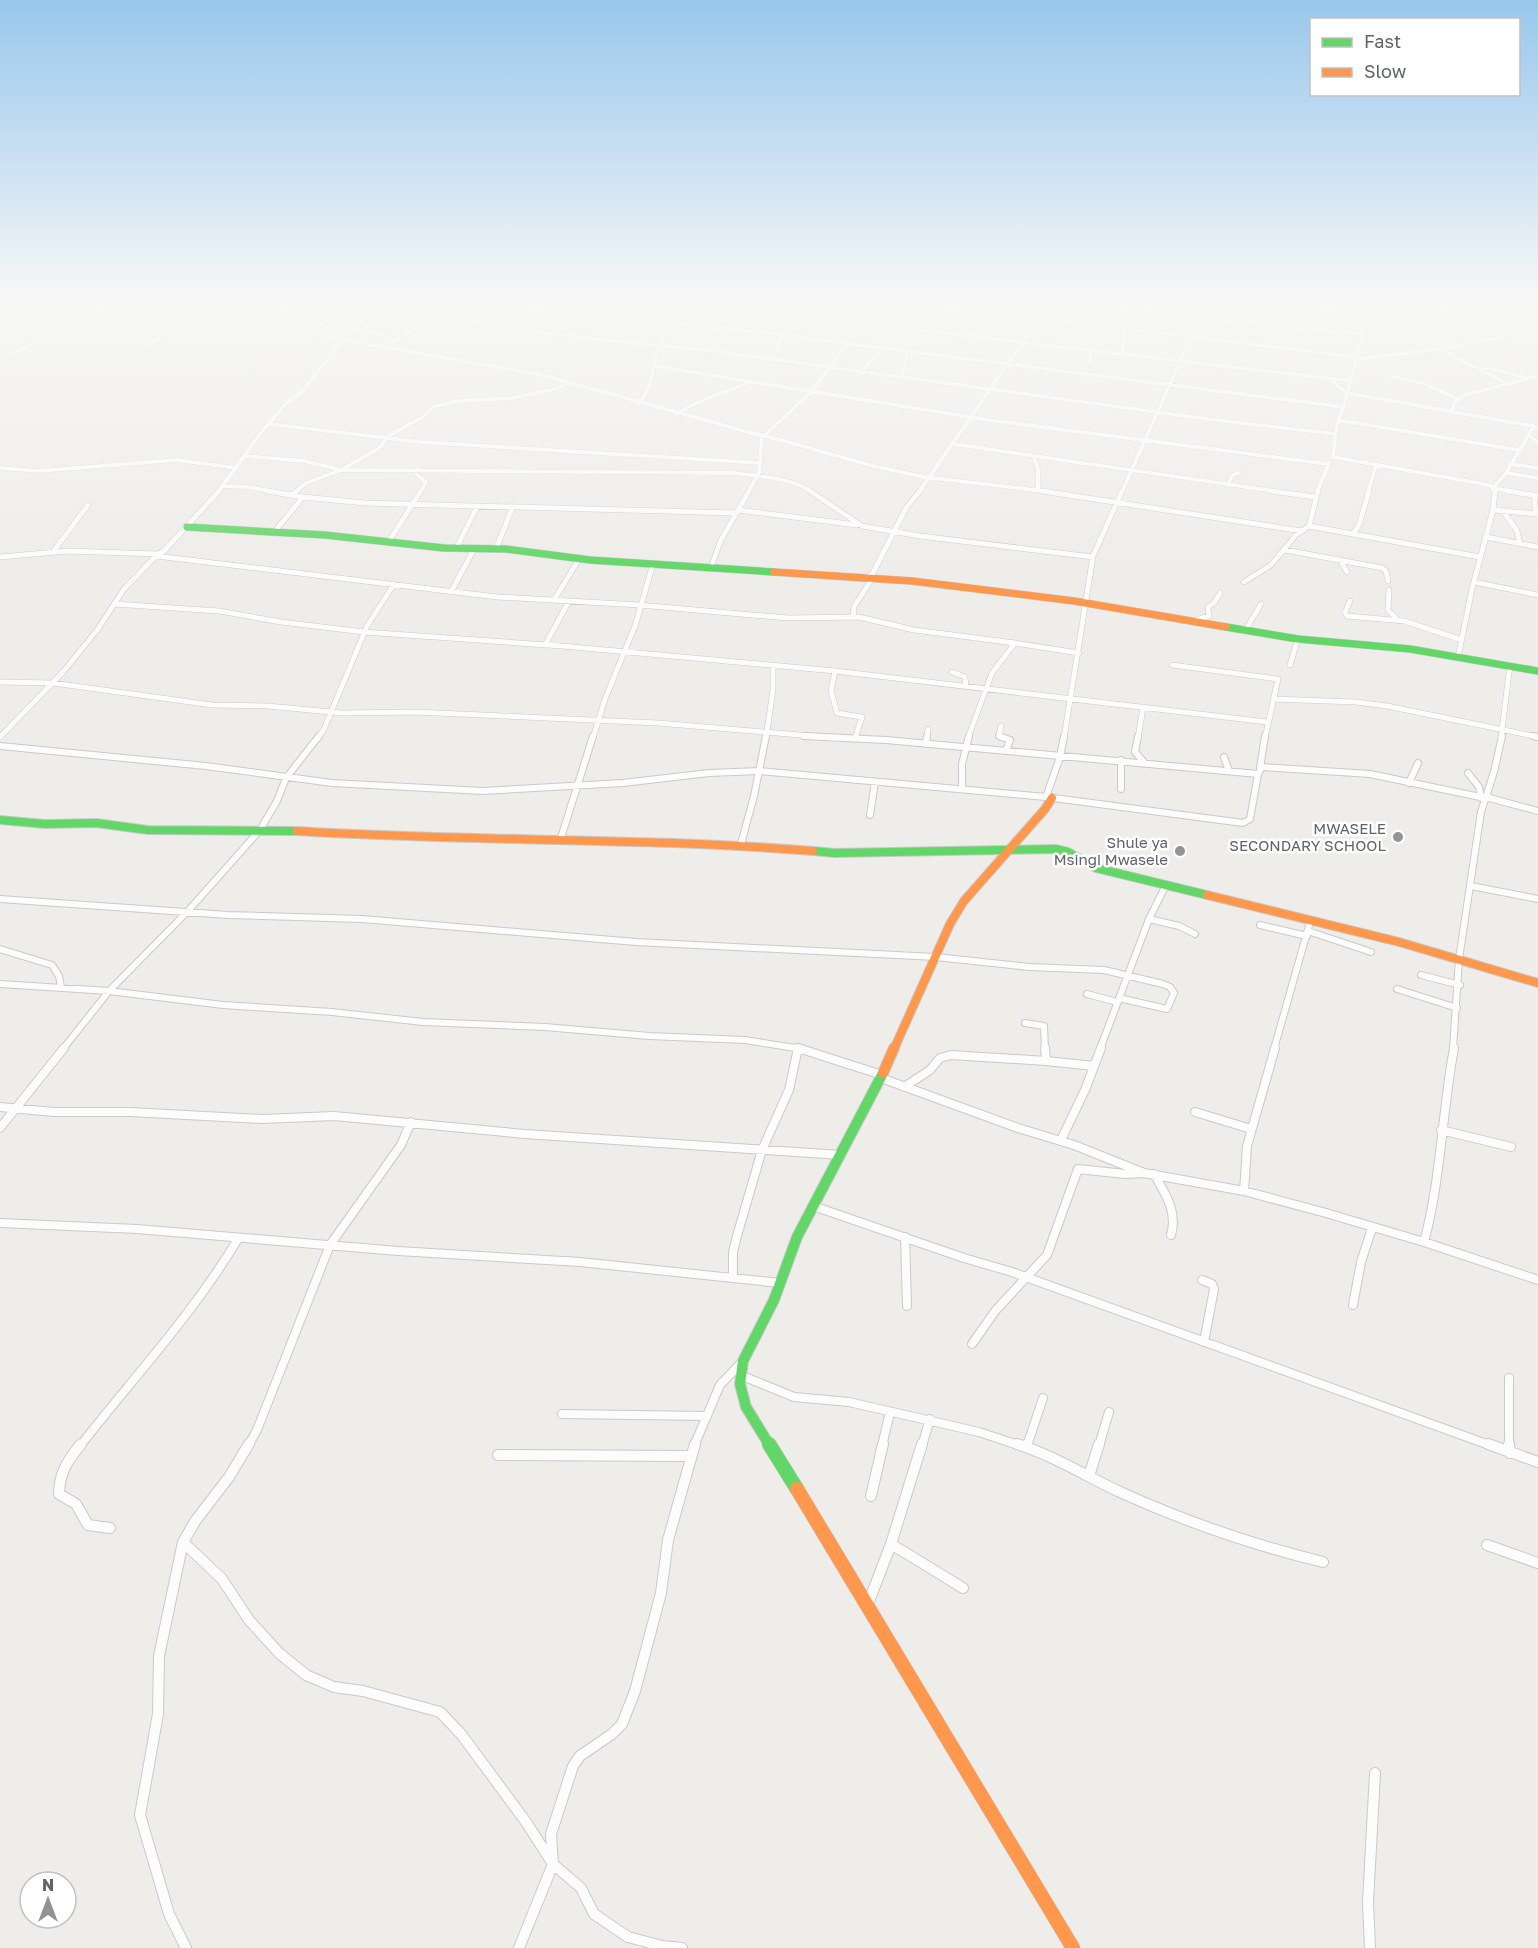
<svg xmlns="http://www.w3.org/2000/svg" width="1538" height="1948" font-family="'Golos Text',sans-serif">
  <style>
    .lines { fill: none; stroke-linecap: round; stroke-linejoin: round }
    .street-far4-casing { stroke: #c9caca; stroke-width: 4.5 }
    .street-far3-casing { stroke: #c9caca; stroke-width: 6 }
    .street-far2-casing { stroke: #c9caca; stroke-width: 8 }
    .street-far1-casing { stroke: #c9caca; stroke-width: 10 }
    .street-casing { stroke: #c9caca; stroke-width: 12 }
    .fast-far3-casing { stroke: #c8cac9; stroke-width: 8 }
    .fast-far2-casing { stroke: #c8cac9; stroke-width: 10 }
    .fast-far1-casing { stroke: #c8cac9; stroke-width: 12 }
    .fast-casing { stroke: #c8cac9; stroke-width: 15 }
    .slow-far3-casing { stroke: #c8cac9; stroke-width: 8 }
    .slow-far2-casing { stroke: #c8cac9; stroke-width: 10 }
    .slow-far1-casing { stroke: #c8cac9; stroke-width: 12 }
    .slow-casing { stroke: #c8cac9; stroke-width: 15 }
    .street-far4 { stroke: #fcfcfc; stroke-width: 4 }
    .street-far3 { stroke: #fcfcfc; stroke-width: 5 }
    .street-far2 { stroke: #fcfcfc; stroke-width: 6 }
    .street-far1 { stroke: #fcfcfc; stroke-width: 8 }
    .street { stroke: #fcfcfc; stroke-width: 10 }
    .fast-far3 { stroke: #63d668; stroke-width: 7 }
    .fast-far2 { stroke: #63d668; stroke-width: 8 }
    .fast-far1 { stroke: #63d668; stroke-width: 10 }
    .fast { stroke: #63d668; stroke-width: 14 }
    .slow-far3 { stroke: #ff974d; stroke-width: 7 }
    .slow-far2 { stroke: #ff974d; stroke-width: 8 }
    .slow-far1 { stroke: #ff974d; stroke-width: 10 }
    .slow { stroke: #ff974d; stroke-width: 14 }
    .poi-dot { fill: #919495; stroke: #fff; stroke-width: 2 }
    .labels { text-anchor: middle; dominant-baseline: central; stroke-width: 5; stroke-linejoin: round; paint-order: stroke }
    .poi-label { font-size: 15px; fill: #5f6467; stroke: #fff; text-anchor: end }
  </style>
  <rect width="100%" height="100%" fill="#eeedea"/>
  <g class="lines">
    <g class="street-far4-casing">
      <path id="street-far4" d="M248,298L397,340
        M367,298L315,335L543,375L762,436L759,473L748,492
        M443,298L766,333L1343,407
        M868,298L1366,358L1440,349L1538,330
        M1034,298L1360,334
        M1139,298L1160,310
        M1230,298L1365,312
        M1370,298L1353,373L1336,430L1333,457L1478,483L1491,486L1495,492
        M909,304L906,325L909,329L1351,381
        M383,307L557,335L705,350L1207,419L1336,434
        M1364,319L1412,315L1492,298
        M353,327L395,298
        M513,327L551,298
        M1126,331L1132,298
        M144,346L198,318L249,298
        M384,348L434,316
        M1440,349L1506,383
        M8,355L28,346L40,336L123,298
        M1121,355L1125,340L1123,330
        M771,360L783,335
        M1089,362L1092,351
        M655,366L988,420L1328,464
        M1483,367L1525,377
        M863,373L871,359L885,349
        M1390,376L1425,384L1458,399
        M901,378L908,352
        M1332,381L1347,393L1538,427
        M638,404C654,388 651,368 659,348C668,327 690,313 707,298
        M1451,413L1455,402L1465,395L1538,376
        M676,414C699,399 725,393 750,382
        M1338,420L1518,450
        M269,424L420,442L761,463
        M759,434L873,466L924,477L1051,492
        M765,435L810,393L847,344
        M1529,435L1538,443
        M953,444L1281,492
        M245,456L304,461L341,470L734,473C760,477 790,477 812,492
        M1033,456L1038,469V490
        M1510,464L1538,468
        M0,468L39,471L176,460L237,468
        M418,470L416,474L426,482L420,492
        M1506,473L1538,478
        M1227,485L1233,475L1239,473
        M222,486L248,487L276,492
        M1493,488L1506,473L1533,427
        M1493,488L1516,492
        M218,492L260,434L286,403L303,391L341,341
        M295,492L306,483L341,470L378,449L390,435L423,417L433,407L458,401L513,398L559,388L568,382
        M919,492L1053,298
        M1122,492L1208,298
        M1317,492L1329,463
        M1368,492L1376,466"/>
    </g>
    <g class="street-far3-casing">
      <path id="street-far3" d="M267,491L303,497L365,503L736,513
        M810,491L862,526L920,536L1093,557
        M1042,491L1302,531
        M1271,491L1315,497
        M1507,491L1538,496
        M291,495L297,491
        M1534,495L1536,513
        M738,510L857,525
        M1493,510L1538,514
        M1503,511L1517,531L1520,544
        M1309,526L1480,557
        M275,531L303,497
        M1353,534L1359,525L1369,491
        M1486,537L1538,547
        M389,541L421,491
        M456,549L477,507
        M496,549L512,509
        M1285,550L1382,568L1386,571L1388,581
        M53,552L88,505
        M156,556L497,597L639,605L788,618L859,617L914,630L1015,643L992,673L968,738
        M0,557L68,551L158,554L164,551L219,491
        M1340,560L1347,572
        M711,567L721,540L749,491
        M867,577L873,573L906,508L920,491
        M1244,582L1271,565L1296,535L1309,526L1318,491
        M1474,582L1538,595
        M1389,590L1388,610L1396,618
        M451,592L474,549
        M554,600L579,559
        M1350,601L1345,612L1347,616L1404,621L1462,640
        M114,604L219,611L281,622L364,632L562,646L835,671L1267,722
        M853,617L854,607L873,577
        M1193,621L1209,616L1208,607L1214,603L1220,593
        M1246,629L1261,604
        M1015,643L1079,653
        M545,645L569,601
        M1458,657L1472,589L1493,510L1495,491
        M1172,665L1278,679L1265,738
        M1290,665L1298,639
        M835,671L831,691L837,713L862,717L855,738
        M952,672L965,677L966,686
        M0,682L53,683L212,705L268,706L342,713L416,712L658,723L835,738
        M1273,699L1356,702L1387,706L1538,737
        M1001,726L999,736L1003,738
        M0,737L63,672L98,629L124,589L158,554
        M318,738L324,729L367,626L394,584
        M593,738L605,699L635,626L653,564
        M766,738L773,690V666
        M927,738L928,729
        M1064,738L1093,556L1122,491
        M1138,738L1143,708
        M1501,738L1510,665"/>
    </g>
    <g class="street-far2-casing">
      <path id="street-far2" d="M804,736L886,740L1258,774
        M999,736L1010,740L1006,751
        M1138,736L1135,752L1143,761
        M1533,736L1538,737
        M926,744L927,736
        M0,746L206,766L332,783L483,791L623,783L709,773L759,771L1046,797L1243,823L1250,819L1258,774L1262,767L1370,774L1485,798
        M1224,757L1229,771
        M1121,760V789
        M1260,768L1265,736
        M1468,773L1479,787L1481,798
        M1409,783L1418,763
        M962,789V764L969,736
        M1046,797L1060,757L1064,736
        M1486,797L1538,811
        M870,815L875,782
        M560,841L593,736
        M741,844L754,796L766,736
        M1471,886L1538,899
        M0,899L228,915L362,919L636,942L936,957L1029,967L1104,970L1163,984L1170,987L1174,993L1167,1009L1119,998
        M1149,919L1179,926L1195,934
        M1260,925L1307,936
        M1308,931L1371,952
        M0,949L52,965L59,976L61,987
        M1421,975L1460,985
        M0,984L109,991L223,1005L332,1012L423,1022L545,1027L649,1036L745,1040L802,1049
        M1397,989L1457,1008
        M1087,994L1117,1002
        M1025,1023L1044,1026L1045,1049
        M63,1049L109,991L188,911L260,830L277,801L286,778L319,736
        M798,1049V1047
        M1100,1049L1149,919L1166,885
        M1274,1049L1310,922
        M1453,1049L1459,959L1481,812L1494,772L1502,736"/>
    </g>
    <g class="street-far1-casing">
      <path id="street-far1" d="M798,1048L882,1075
        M1045,1048L1046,1061L1094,1066
        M881,1078L1018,1128L1074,1145L1144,1173L1244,1191L1326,1213L1424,1242L1538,1280
        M904,1087L930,1070L940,1058L951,1055L1046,1061
        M0,1107L54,1112H130L262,1119L334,1116L525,1134L841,1155
        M1195,1112L1251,1129
        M0,1128L64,1048
        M1441,1130L1511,1147
        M1061,1140L1085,1090L1101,1048
        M1154,1174C1165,1193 1178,1212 1171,1235
        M1244,1191L1247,1146L1275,1048
        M813,1206L964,1258L1012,1272L1492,1446
        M0,1223L137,1229L398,1251L580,1262L780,1283
        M905,1237L907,1306
        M1424,1242C1441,1180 1442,1112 1454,1048
        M733,1276V1252L737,1236L762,1150L789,1090L798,1048
        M1202,1280L1212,1284L1214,1289L1204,1342
        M1353,1305L1361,1262L1372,1228
        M972,1344L996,1310L1047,1255L1078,1169L1125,1174L1143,1173
        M740,1375L794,1397L849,1402L979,1432L1021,1446
        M1509,1378V1446
        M562,1414L706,1416
        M80,1446C134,1377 193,1314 238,1239
        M248,1446L257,1430L330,1245L401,1145L411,1122
        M694,1446L720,1385L743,1361
        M882,1446L890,1412
        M922,1446L930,1419
        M1027,1446L1043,1398
        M1099,1446L1109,1412"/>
    </g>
    <g class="street-casing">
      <path id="street" d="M81,1444C68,1460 59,1473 59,1494L76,1504L88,1525L110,1528
        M1017,1444C1052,1455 1086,1476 1120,1492C1186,1522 1253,1545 1323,1562
        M1488,1444L1538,1462
        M1509,1444L1510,1453
        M1026,1447L1027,1444
        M498,1455L690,1456
        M1089,1476L1099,1444
        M871,1496L883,1444
        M183,1542L222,1579L249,1620L279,1653L306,1675L334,1687L363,1691L440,1712L461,1734L526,1822L553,1864L581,1888L594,1914L628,1937L662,1946L682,1948
        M891,1544L963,1588
        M1487,1545L1538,1563
        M868,1604L891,1544L922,1444
        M186,1948L169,1914L140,1815L158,1714L159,1656L183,1542L196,1520L229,1477L249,1444
        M519,1948L553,1864L551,1834L573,1766L580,1756L612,1734L622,1724L635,1691L661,1593L668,1540L695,1444
        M1370,1948L1368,1902L1375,1773"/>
    </g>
    <g class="fast-far3-casing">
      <path id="fast-far3" d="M187,527L325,535L444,548L506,549L590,560L774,572
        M1226,627L1298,639L1410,649L1538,671"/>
    </g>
    <g class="fast-far2-casing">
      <path id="fast-far2" d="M0,820L45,824L96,823L148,830L297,831
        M813,851L835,853L1056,849L1068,852L1096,868L1207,895"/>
    </g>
    <g class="fast-far1-casing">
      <path id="fast-far1" d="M770,1446L746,1407L740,1384L743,1361L774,1300L797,1237L883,1073"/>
    </g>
    <g class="fast-casing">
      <path id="fast" d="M769,1444L797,1489"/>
    </g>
    <g class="slow-far3-casing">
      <path id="slow-far3" d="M774,572L912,581L1074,601L1226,627"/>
    </g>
    <g class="slow-far2-casing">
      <path id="slow-far2" d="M297,831C469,842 641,837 813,851
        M1207,895L1399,942L1538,983
        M894,1049L950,924L964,901L1045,809L1052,798"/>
    </g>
    <g class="slow-far1-casing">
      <path id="slow-far1" d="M883,1073L894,1048"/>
    </g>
    <g class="slow-casing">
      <path id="slow" d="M797,1489L1073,1948"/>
    </g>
    <use href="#street-far4" class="street-far4"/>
    <use href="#street-far3" class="street-far3"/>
    <use href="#street-far2" class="street-far2"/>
    <use href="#street-far1" class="street-far1"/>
    <use href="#street" class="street"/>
    <use href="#fast-far3" class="fast-far3"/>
    <use href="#fast-far2" class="fast-far2"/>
    <use href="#fast-far1" class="fast-far1"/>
    <use href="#fast" class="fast"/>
    <use href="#slow-far3" class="slow-far3"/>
    <use href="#slow-far2" class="slow-far2"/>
    <use href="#slow-far1" class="slow-far1"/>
    <use href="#slow" class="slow"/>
  </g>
  <linearGradient id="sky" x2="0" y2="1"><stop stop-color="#98c7ed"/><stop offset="0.52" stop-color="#f7f7f6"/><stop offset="1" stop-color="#f7f7f6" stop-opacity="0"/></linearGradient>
  <rect width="1538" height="571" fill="url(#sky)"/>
  <g class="poi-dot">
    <circle cx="1398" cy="837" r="6"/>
    <circle cx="1180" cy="851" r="6"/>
  </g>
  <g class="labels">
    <g class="poi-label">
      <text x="1386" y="828">MWASELE<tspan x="1386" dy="17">SECONDARY SCHOOL</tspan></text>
      <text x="1168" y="842">Shule ya<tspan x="1168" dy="17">Msingi Mwasele</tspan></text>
    </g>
  </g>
  <rect x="1310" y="18" width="210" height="78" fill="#ffffff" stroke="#bfc1c2" stroke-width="1.5"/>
  <rect x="1322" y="38" width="30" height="9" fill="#63d668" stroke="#bfc1c2" stroke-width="1.5"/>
  <text x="1364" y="48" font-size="18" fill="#5f6467">Fast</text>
  <rect x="1322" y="68" width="30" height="9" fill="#ff974d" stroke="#bfc1c2" stroke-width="1.5"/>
  <text x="1364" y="78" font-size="18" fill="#5f6467">Slow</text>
  <g transform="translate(48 1900)"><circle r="28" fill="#ffffff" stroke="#bfc1c2" stroke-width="1.5"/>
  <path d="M0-4.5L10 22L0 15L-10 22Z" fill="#919495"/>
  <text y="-9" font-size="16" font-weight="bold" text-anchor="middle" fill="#5f6467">N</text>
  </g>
</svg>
